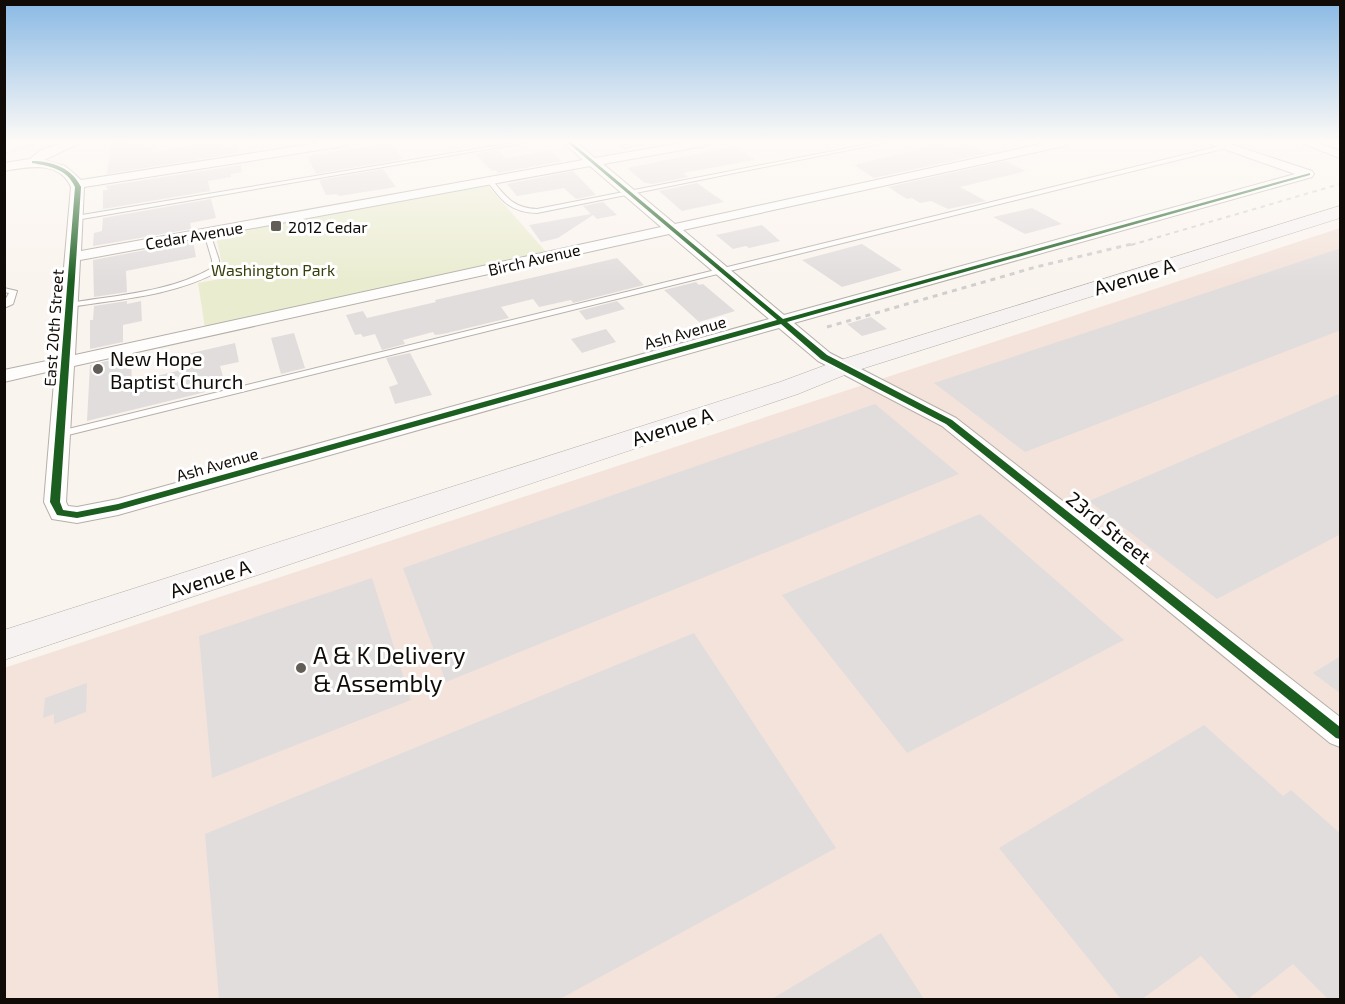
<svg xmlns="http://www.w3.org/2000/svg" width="1345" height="1004" font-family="'Exo 2',sans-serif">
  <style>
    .industrial { fill: #f3e3db }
    .green { fill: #eaecd0 }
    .building { fill: #e2dddd }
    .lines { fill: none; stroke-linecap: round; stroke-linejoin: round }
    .lane-casing { stroke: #b4afa9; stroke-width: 2 }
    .street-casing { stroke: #b4afa9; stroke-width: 2 }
    .secondary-casing { stroke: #b4afa9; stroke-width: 1 }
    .lane { fill: #fefdfc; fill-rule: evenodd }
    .street { fill: #fefdfc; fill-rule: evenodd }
    .secondary { fill: #f7f2f2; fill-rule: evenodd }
    .rail-far1 { stroke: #d1cfce; stroke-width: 2; stroke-dasharray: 4.5 4.5; stroke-linecap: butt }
    .rail { stroke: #d1cfce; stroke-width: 3; stroke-dasharray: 5 5; stroke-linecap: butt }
    .cycleway-casing { stroke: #fff; stroke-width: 4 }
    .cycleway { fill: #1b5e20; fill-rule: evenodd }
    .poi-dot { fill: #625d57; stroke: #fff; stroke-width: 2 }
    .labels { text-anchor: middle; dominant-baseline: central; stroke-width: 6; stroke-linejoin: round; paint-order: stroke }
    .far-poi-label { font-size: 16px; fill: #100b06; stroke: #fff; text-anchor: start }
    .far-street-label { font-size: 16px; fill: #100b06; stroke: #fff }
    .far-park-label { font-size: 16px; fill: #383e0b; stroke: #fff }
    .street-label { font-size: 20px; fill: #100b06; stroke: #fff }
    .poi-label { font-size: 20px; fill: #100b06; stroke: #fff; text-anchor: start }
    .near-poi-label { font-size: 24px; fill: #100b06; stroke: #fff; text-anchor: start }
  </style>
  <rect width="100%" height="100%" fill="#faf4ee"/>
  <path class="industrial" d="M1340,228V999H5L4,668Z"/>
  <path class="green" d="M487,185L547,253L205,328L198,283L225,278L216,236Z"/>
  <path class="building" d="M111,142H125L153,148V152L212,143L213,145L221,144L222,147L236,146L238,153L107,174Z
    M391,143L403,159L316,174L307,156Z
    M939,144L947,148L969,145L988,153L874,178L854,165Z
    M736,146L755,160L683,173L688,177L652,184L645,183L627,168Z
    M497,150L506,158L550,150L562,161L498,173L496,170L492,171L475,154Z
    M1005,161L1026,171L960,187L986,201L948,209L931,201L920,203L912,198L907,199L888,187Z
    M241,165L242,172L231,174V177L208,181L210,191L103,209V190H108L106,186Z
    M383,169L396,187L339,196L337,194L326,195L319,180Z
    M573,171L596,195L576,199L564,188L517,196L507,184Z
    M697,183L724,202L682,211L659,191Z
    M211,199L216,218L190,223L191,229L93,246L94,233L102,231L103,218Z
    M603,202L617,215L597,219L593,215L558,238L541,242L529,225L591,214L583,206Z
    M1032,208L1062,224L1025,234L993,217Z
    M762,225L780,241L749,248L746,246L733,249L716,235Z
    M193,241L196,257L126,271L127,292L94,297L93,260Z
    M862,244L902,270L842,287L802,260Z
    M1341,248V330L1025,452L934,383Z
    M617,258L644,285L573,303L571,300L539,307L533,299L501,307L509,318L443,334L435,335L433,332L403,340L405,344L382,350L375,334L363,337L361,334L355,335L346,315L363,311L367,318L436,302L435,300Z
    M696,282L699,285L703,284L735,311L699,322L664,290Z
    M127,301V304L141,301L142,321L123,325V342L90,349V320H93L94,306Z
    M617,301L625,309L586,320L579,311Z
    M871,317L887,329L862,336L847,324Z
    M606,329L616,342L582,353L571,339Z
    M294,333L305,368L281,374L271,338Z
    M235,343L239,362L220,366L226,387L87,421L90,365L124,357V363L131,361L132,382L185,369L183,355Z
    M410,353L432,395L395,404L389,387L398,384L386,358Z
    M1341,393V534L1217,599L1089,501Z
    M875,404L959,474L446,682L403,568Z
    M980,514L1124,640L907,753L782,595Z
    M372,578L411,700L212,778L199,636Z
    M694,633L836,848L560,999H219L205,834Z
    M1341,656V694L1313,673Z
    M87,683L86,712L54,724V714L43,718L45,698Z
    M1204,725L1283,796L1291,790L1341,834V999H1328L1293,964L1248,999H1240L1201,956L1142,999H1121L999,848Z
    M881,933L924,999H772Z"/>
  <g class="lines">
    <g class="lane-casing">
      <path id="lane" d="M519,142H529L76,220L73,218L76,216Z
        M639,142H649L624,148L621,146Z
        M879,142H888L537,213C510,212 502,201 487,181L492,180C506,197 513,208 537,209Z
        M1228,144L1231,146L1230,147L60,437L55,434L60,431Z
        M207,231L210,233L219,260V271C174,296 120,299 70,307L66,305L70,303C118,295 170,292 212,268V260L204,233Z
        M4,288L17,291L13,304L4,308V302L9,293L4,292Z"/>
    </g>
    <g class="street-casing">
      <path id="street" d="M66,142H82L44,160L65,166L81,180L324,142H350L344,146L84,187L81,251L583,160L563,142H576L595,158L687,142H710L704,146L603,164L675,224L1050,142H1070L1064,146L683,230L784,315L1295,174L1210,144L1208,142H1224L1312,171L1314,174L1312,177L794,323L830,353L956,418L1340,717V747L1330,743L942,426L818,361L779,328L118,515L77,523L52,519L44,502L55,370L4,382V370L56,359L71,187C59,160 28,167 4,171V163L30,159L41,150ZM590,166L661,227L75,355L80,260ZM669,234L769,319L118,499L77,507L68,506L66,502L74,366Z
        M1299,142H1315L1340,151V158Z"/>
    </g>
    <g class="secondary-casing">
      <path id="secondary" d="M1340,206V218L852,372L798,394L4,660V630L780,382L834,362Z"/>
    </g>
    <use href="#lane" class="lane"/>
    <use href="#street" class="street"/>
    <use href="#secondary" class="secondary"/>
    <path class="rail-far1" d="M4,154L39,142
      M1131,245L1340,184"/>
    <path class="rail" d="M827,327L1036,267L1136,243"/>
    <g class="cycleway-casing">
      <path id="cycleway" d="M567,142H571L783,319L1310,173V175L787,322L827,355L952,420L1340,727V739L1336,738L946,424L821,359L781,324L118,510L77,518L57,515L50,502L75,187C67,169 50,166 32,163V161C52,161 72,168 81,187L60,502L63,510L77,512L118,504L777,320Z"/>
    </g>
    <use href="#cycleway" class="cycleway"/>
  </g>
  <linearGradient id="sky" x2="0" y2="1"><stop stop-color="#89b9e4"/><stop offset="0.5" stop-color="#fdfaf7"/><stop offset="1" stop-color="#fdfaf7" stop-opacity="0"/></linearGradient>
  <rect width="1345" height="282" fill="url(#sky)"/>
  <g class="poi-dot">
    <rect x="270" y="220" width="12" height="12" rx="3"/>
    <circle cx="98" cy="369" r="6"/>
    <circle cx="301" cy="668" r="6"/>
  </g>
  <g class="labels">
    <g class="far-poi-label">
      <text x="288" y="226">2012 Cedar</text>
    </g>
    <g class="far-street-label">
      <text transform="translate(194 235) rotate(-10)">Cedar Avenue</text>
      <text transform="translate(534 259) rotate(-13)">Birch Avenue</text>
      <text transform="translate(53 328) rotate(-86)">East 20th Street</text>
      <text transform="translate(685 332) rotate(-16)">Ash Avenue</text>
      <text transform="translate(217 464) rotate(-16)">Ash Avenue</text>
    </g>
    <g class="far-park-label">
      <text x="273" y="269">Washington Park</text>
    </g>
    <g class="street-label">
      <text transform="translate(1134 276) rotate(-17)">Avenue A</text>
      <text transform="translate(672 426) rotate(-18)">Avenue A</text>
      <text transform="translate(1109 527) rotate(39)">23rd Street</text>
      <text transform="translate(210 578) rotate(-18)">Avenue A</text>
    </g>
    <g class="poi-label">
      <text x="110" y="358">New Hope<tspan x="110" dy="23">Baptist Church</tspan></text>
    </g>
    <g class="near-poi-label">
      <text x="313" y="654">A &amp; K Delivery<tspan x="313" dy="28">&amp; Assembly</tspan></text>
    </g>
  </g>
  <rect width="1345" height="1004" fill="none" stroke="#100b06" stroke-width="12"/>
</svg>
